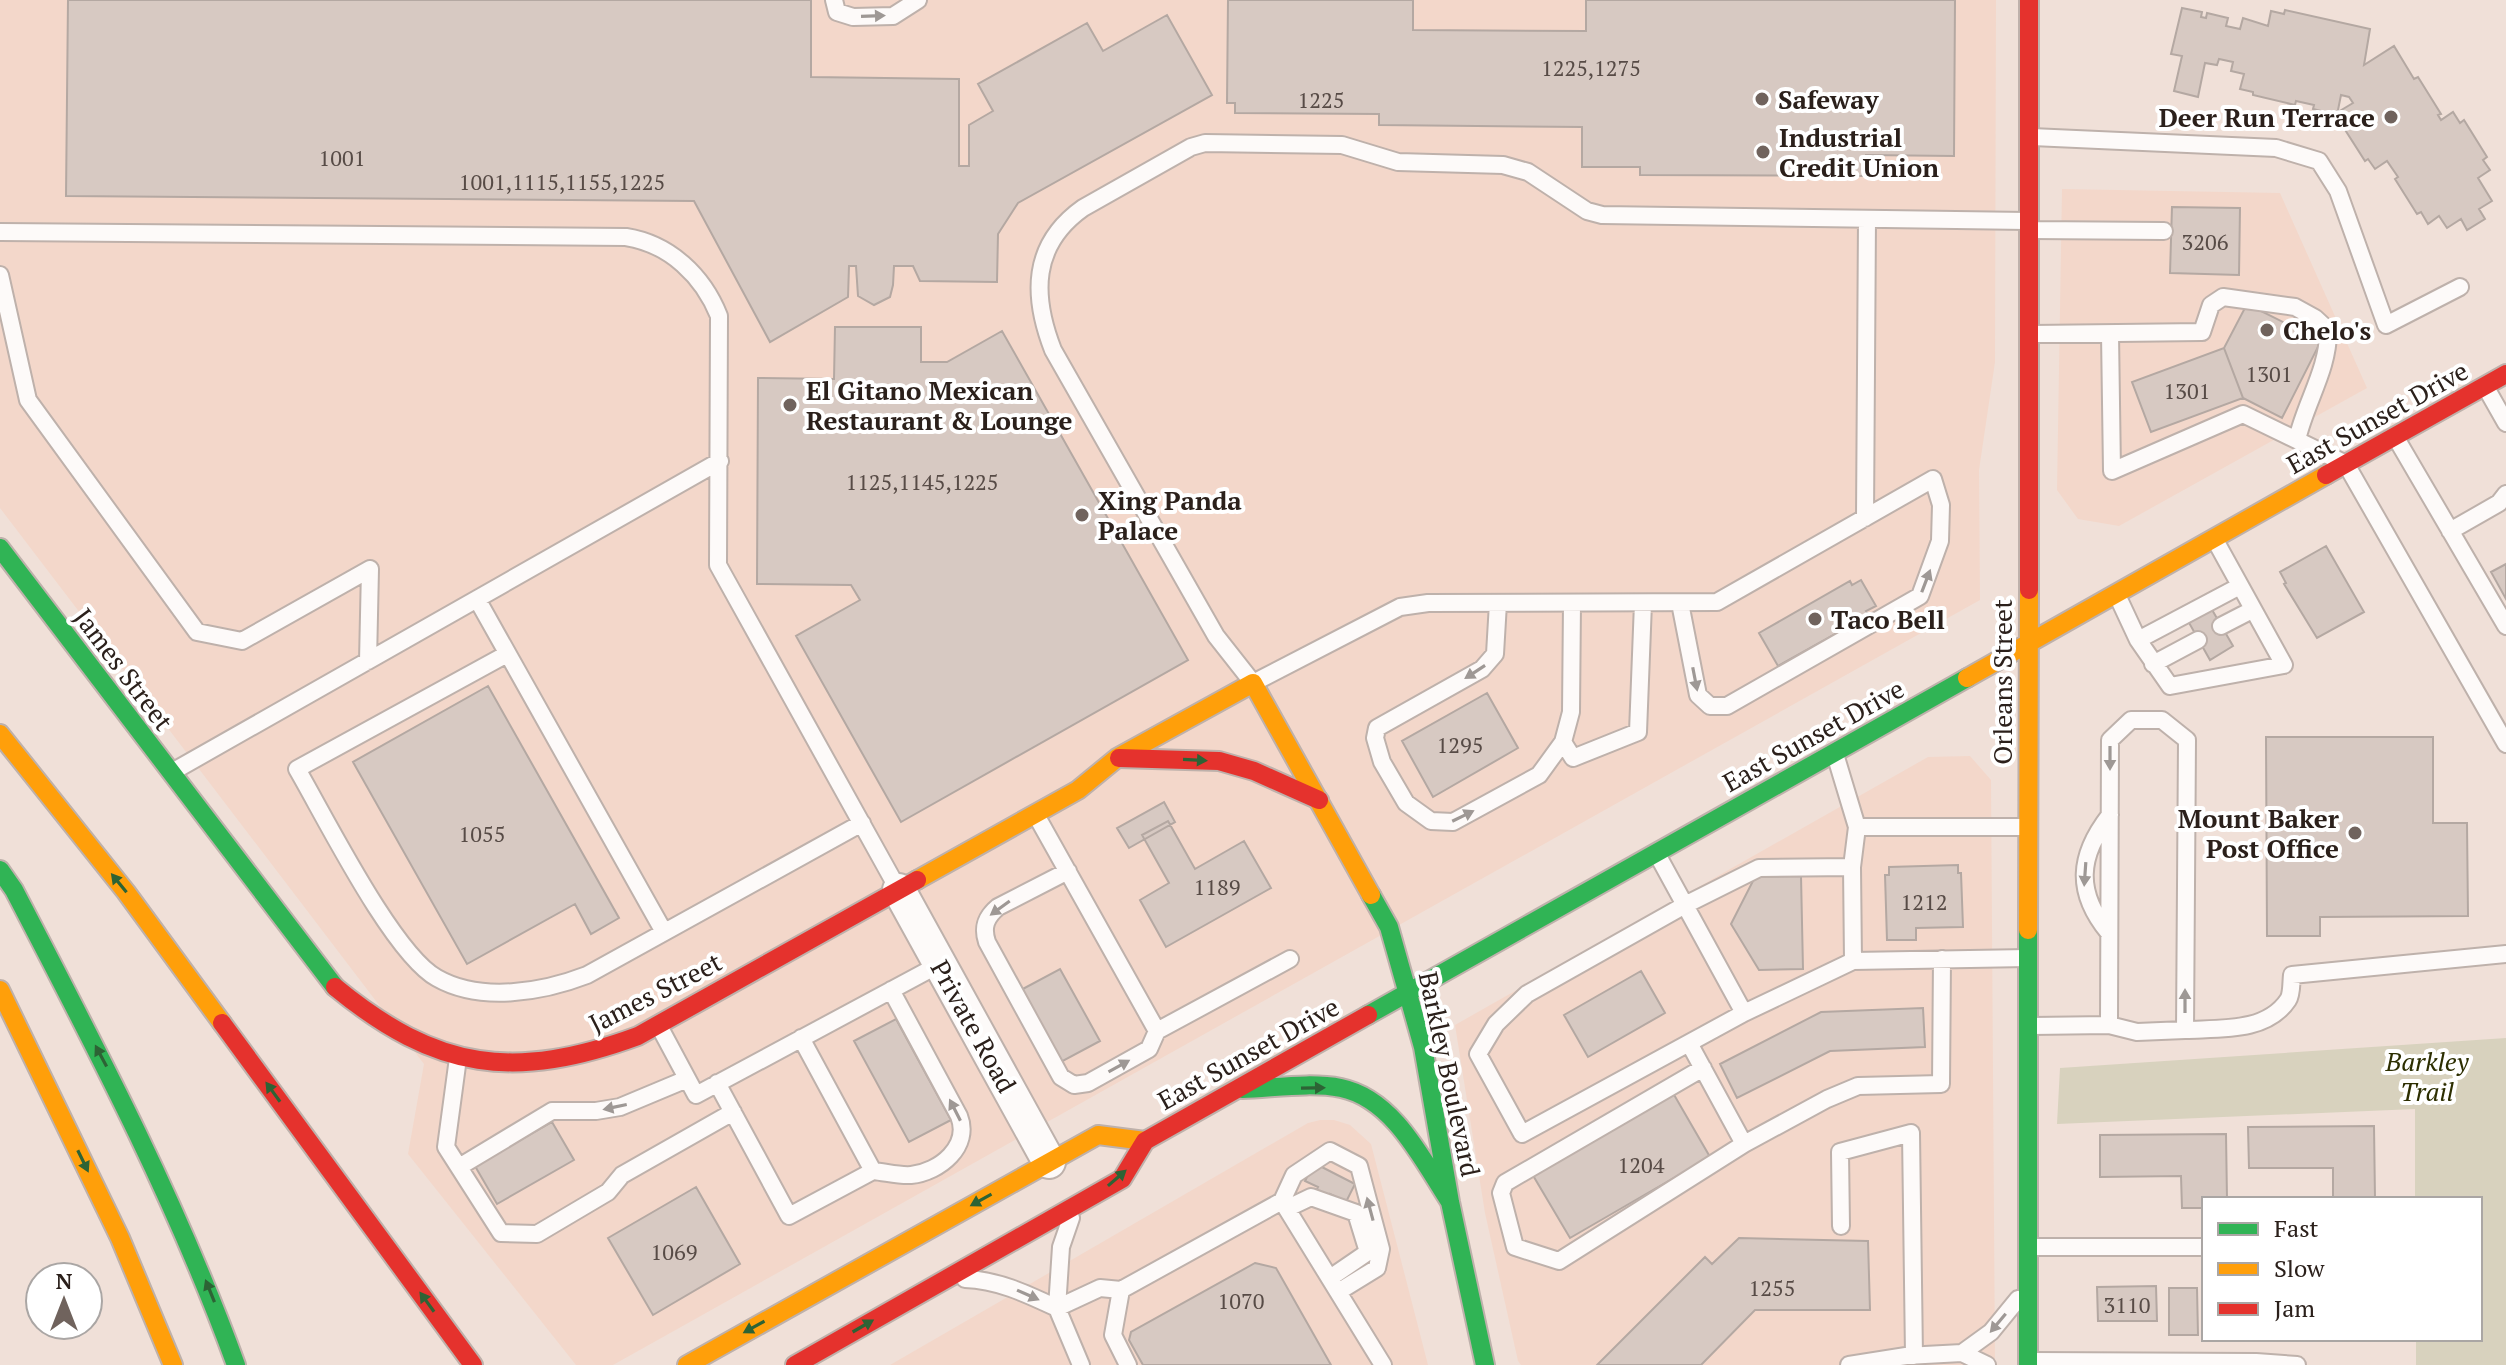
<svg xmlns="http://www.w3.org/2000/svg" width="2506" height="1365" font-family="'PT Serif',serif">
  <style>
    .built { fill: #f3d7ca }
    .green { fill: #d8d2be }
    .building { fill: #d7c9c2; stroke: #b4a8a2; stroke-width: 2 }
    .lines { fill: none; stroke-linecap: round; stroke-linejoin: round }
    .lane-casing { stroke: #beb1ab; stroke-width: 20 }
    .street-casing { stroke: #beb1ab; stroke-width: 36 }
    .fast-casing { stroke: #beb1ab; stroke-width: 22 }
    .slow-casing { stroke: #beb1ab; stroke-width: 22 }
    .jam-casing { stroke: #beb1ab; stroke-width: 22 }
    .lane { stroke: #fdfaf9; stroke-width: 16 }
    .street { stroke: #fdfaf9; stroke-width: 32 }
    .fast { stroke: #30b455; stroke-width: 18 }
    .slow { stroke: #ff9f0a; stroke-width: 18 }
    .jam { stroke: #e5322d; stroke-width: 18 }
    .oneway { fill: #9e9895 }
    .oneway2 { fill: #2d6335 }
    .poi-dot { fill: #70635d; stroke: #fff; stroke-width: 3 }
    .labels { text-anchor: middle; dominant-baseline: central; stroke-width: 8; stroke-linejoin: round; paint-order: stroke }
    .number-label { font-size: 22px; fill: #574b46 }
    .poi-label { font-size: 26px; font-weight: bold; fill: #2b201b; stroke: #fff; text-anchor: start }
    .street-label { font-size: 26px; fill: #2b201b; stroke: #fff }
    .park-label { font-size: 26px; font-style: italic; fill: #2c2e00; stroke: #fff }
  </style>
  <rect width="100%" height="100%" fill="#f0e0d8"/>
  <path class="built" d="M0,0H1996L1995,362L1979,470L1980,600L613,1365H576L408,1154L424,1064L0,508Z
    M2062,189L2280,193L2367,388L2119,526L2078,519L2057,490Z
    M1970,756L1991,780L1995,1365H1521L1518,1361L1485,1213L1455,1025L1928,757Z
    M1320,1120H1334L1350,1125L1371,1144L1428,1365H890L1308,1123Z"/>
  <path class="green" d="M2506,1038V1365H2416V1339H2480V1199H2415V1109L2057,1124L2060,1068Z"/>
  <path class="building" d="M68,0H811V77L959,79V166H969V125L993,111L978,84L1087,23L1103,51L1167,15L1212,95L1018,203L998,234L997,282L920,281L913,266H894L893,285L890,297L874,305L858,296L856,266H849L848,297L770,342L694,201L66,196Z
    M1228,0H1413V30L1586,31V0H1955L1954,156L1866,155V176L1640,175V167H1582V127L1379,125V114L1235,113V103H1227Z
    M2182,8L2202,12L2201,17L2206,18L2207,13L2228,18L2226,26L2240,29L2243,18L2268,26L2271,11L2284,14L2285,10L2370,29L2364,65L2394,46L2414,79L2418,77L2441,114L2438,115L2441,120L2453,112L2460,123L2464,120L2487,157L2483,160L2490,170L2478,178L2492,201L2479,209L2485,219L2467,230L2461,219L2447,228L2439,216L2428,224L2421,212L2417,214L2395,179L2398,177L2387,161L2375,169L2368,159L2365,161L2342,125L2345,123L2338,112L2353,103L2349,97L2341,95L2337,115L2313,109L2314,105L2296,101L2295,105L2253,95V92L2240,89L2244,74L2231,71L2233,62L2219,59L2217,65L2205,63L2198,97L2174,91L2182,56L2171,54Z
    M2172,207L2240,208L2239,275L2170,273Z
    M2247,304L2321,341L2282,418L2243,398L2224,348Z
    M835,327H921V362H947L1002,331L1188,660L901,822L796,636L860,600L851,585L757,584L758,378L834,379Z
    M2224,348L2243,398L2151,432L2132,382Z
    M2326,546L2364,612L2317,638L2284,584L2286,583L2280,572Z
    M2506,564V599L2491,572Z
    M1861,580L1876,606L1866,611L1869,615L1778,666L1759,633L1850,581L1852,585Z
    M2211,608L2233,646L2210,660L2188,621Z
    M488,686L619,918L591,934L575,904L467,964L353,762Z
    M1487,693L1518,748L1433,797L1402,741Z
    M2266,737H2433V823H2467L2468,916L2320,917V936H2267Z
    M1164,802L1175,822L1129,848L1117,828Z
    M1168,821L1195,869L1244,841L1271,888L1166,947L1140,900L1169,883L1142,835Z
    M1958,865V873H1961L1963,927L1916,928V940H1887L1885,875H1889V867Z
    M1801,876L1803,969L1759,970L1731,924L1755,877Z
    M1060,969L1100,1041L1059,1063L1019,991Z
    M1641,971L1665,1013L1588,1057L1564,1015Z
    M1923,1008L1925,1047L1830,1051L1737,1098L1720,1064L1821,1012Z
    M896,1019L951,1120L909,1142L854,1041Z
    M1673,1093L1710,1157L1570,1238L1531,1172Z
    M552,1122L574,1160L497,1204L475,1166Z
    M2374,1126L2375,1199H2333V1168H2249L2248,1127Z
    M2226,1134L2227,1199H2204V1208H2182L2181,1176L2100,1177V1135Z
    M1314,1163L1355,1184L1346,1202L1330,1194L1328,1200L1315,1193L1318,1187L1305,1181Z
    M696,1187L740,1264L653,1315L608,1238Z
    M1739,1238L1868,1241L1870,1310H1755L1701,1365H1597L1705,1257L1712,1264Z
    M1255,1263L1276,1268L1331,1365H1143L1129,1340L1131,1332Z
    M2156,1286L2157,1321H2098L2097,1287Z
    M2169,1288H2197L2198,1335H2169Z"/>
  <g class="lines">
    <g class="lane-casing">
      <path id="lane" d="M834,0L837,12L853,17L893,16L918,0
        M2030,137L2276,148L2319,161L2338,191L2386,325L2460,287
        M2030,230L2164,231
        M0,232L626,237C670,244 703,276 719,316L718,565L898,889
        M0,275L28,400L197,632L242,641L370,569
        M2030,334L2202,332L2211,305L2223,297L2295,307L2315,318L2328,330C2329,369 2305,403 2297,440
        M2110,334L2112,471L2243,414L2346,464L2506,744
        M2485,386L2506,423
        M2396,438L2506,626
        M1865,518L1867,219
        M2450,531L2499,503L2506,494
        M2117,595L2138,640L2170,686L2284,665L2215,540
        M477,599L664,932
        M1498,603L1495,654L1482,669L1377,728L1375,738L1382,762L1406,803L1431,821L1453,822L1539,775L1563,742
        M1572,603L1571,712L1563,742L1573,758L1638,732L1643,603
        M1680,603L1698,695L1710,706H1727L1920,596L1940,541L1941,505L1933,479L1717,602L1428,603L1400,607L1253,683L1216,636L1053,350C1032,296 1031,245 1083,208L1191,147L1205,143L1342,145L1398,162L1503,165L1528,172L1587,211L1602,215L2027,221
        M2221,626L2252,610
        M2138,640L2240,586
        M507,654L297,769C325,817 393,954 437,978C481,1003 543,992 587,975L862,823
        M368,661L370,569
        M2153,664L2198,640
        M1835,754L1857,827H2026
        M172,772L720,461
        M1036,815L1157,1031L1290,959
        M1657,854L1744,1013L1853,961L2028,958
        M1068,871L998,907C986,917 982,927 987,942L1061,1077L1074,1085L1088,1083L1149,1049L1157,1031
        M2109,933C2075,892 2078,856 2110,815
        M1853,961L1852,867L1857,827
        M1744,1013L1522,1134L1478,1054L1496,1024L1527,994L1685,905L1759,868L1852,867
        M659,1026L696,1095L940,964
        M2030,1026L2109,1025L2137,1032L2185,1030L2187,740L2162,720H2131L2110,740L2109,1025
        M2185,1030C2219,1028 2266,1033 2288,1000C2292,994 2291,983 2292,975L2506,954
        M1689,1043L1744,1144L1827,1099L1858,1086L1941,1084L1942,959
        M458,1058L446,1147L501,1233L537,1234L608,1192L622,1175L733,1112
        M1703,1068L1505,1183L1501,1193L1515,1247L1559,1261L1744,1144
        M717,1083L789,1216L873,1171L801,1038
        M459,1167L552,1111H596L620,1107L687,1079
        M873,1171C885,1172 899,1176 911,1175C940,1172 971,1146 959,1116L891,990
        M1282,1201L1294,1175L1330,1151L1359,1166L1381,1249L1377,1268L1338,1292
        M1288,1208L1311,1197L1356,1213L1368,1252L1330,1278
        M1071,1218L1061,1247L1057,1308L1081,1365
        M1841,1226L1840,1152L1911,1133L1914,1356
        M2029,1247H2204
        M965,1279C998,1280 1027,1294 1057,1308L1100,1288L1121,1290L1282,1201L1383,1365
        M1121,1290L1113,1335L1128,1365
        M1962,1353L1991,1332L2018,1299
        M2029,1361L2256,1362L2297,1365
        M1849,1365L1906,1356L1962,1353L1987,1365"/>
    </g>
    <g class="street-casing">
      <path id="street" d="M899,890L1049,1162"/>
    </g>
    <g class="fast-casing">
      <path id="fast" d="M0,548L335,987
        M0,870L14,890C95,1046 176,1200 236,1365
        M1371,895L1389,927L1423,1047L1450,1202L1485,1365
        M1368,1015L1967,678
        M1242,1089C1274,1088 1310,1082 1341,1088C1394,1099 1423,1161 1450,1202
        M2028,1365V930"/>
    </g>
    <g class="slow-casing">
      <path id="slow" d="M1967,678L2326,475
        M0,734L126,892L222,1023
        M917,880L1078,790L1117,758L1253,683L1371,895
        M2028,930L2029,590
        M0,990L120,1238L173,1365
        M687,1365L1098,1135L1145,1141"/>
    </g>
    <g class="jam-casing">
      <path id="jam" d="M2326,475L2506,374
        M2029,590V0
        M1119,758L1219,761L1254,771L1319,800
        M335,987C437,1071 515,1081 638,1036L917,880
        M222,1023L473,1365
        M795,1365L1122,1179L1145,1141L1368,1015"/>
    </g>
    <use href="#lane" class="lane"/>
    <use href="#street" class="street"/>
    <use href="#fast" class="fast"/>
    <use href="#slow" class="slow"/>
    <use href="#jam" class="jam"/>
  </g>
  <defs><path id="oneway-solid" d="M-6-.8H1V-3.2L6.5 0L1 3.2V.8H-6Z" transform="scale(2)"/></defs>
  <g class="oneway">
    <use href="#oneway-solid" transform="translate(873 16) rotate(-2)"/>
    <use href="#oneway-solid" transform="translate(1926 581) rotate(-69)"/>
    <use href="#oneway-solid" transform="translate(1475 672) rotate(147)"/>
    <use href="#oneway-solid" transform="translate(1695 679) rotate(79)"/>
    <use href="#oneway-solid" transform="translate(2110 758) rotate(90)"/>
    <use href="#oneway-solid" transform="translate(1463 816) rotate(-26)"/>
    <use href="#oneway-solid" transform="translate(2085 874) rotate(94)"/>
    <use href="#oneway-solid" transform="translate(1000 908) rotate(144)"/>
    <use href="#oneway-solid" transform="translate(2185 1001) rotate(-90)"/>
    <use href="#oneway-solid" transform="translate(1119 1066) rotate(-29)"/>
    <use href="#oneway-solid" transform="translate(615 1107) rotate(168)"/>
    <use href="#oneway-solid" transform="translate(955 1110) rotate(-117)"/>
    <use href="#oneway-solid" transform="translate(1370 1209) rotate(-105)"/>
    <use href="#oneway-solid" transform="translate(1028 1295) rotate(24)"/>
    <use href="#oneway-solid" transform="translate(1998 1323) rotate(130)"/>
  </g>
  <g class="oneway2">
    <use href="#oneway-solid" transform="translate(1195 760) rotate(3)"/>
    <use href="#oneway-solid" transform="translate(119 883) rotate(-129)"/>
    <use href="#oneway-solid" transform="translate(101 1056) rotate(-118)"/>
    <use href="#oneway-solid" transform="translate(1313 1088) rotate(-1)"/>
    <use href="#oneway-solid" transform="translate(273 1092) rotate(-126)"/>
    <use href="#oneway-solid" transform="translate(83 1161) rotate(64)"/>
    <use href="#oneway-solid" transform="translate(1117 1178) rotate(-41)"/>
    <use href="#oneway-solid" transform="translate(981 1200) rotate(151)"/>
    <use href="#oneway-solid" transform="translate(210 1291) rotate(-112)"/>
    <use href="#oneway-solid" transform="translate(427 1302) rotate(-126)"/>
    <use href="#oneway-solid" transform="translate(863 1326) rotate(-30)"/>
    <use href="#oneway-solid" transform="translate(754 1327) rotate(151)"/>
  </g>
  <g class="poi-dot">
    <circle cx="1762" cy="99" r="8"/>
    <circle cx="2391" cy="117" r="8"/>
    <circle cx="1763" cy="152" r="8"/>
    <circle cx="2267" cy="330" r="8"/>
    <circle cx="790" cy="405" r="8"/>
    <circle cx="1082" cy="515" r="8"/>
    <circle cx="1815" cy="619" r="8"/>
    <circle cx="2355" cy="833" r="8"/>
  </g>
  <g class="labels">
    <g class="number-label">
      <text x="1591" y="67">1225,1275</text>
      <text x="1321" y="99">1225</text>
      <text x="342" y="157">1001</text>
      <text x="562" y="181">1001,1115,1155,1225</text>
      <text x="2205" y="241">3206</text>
      <text x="2269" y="373">1301</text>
      <text x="2187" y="390">1301</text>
      <text x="922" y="481">1125,1145,1225</text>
      <text x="1460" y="744">1295</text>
      <text x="482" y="833">1055</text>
      <text x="1217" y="886">1189</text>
      <text x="1924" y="901">1212</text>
      <text x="1641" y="1164">1204</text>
      <text x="674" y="1251">1069</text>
      <text x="1772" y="1287">1255</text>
      <text x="1241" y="1300">1070</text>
      <text x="2127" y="1304">3110</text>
    </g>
    <g class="poi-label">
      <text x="1778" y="99">Safeway</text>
      <text x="2375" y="117" text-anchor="end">Deer Run Terrace</text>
      <text x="1779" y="137">Industrial<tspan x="1779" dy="30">Credit Union</tspan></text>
      <text x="2283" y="330">Chelo's</text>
      <text x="806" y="390">El Gitano Mexican<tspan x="806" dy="30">Restaurant &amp; Lounge</tspan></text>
      <text x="1098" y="500">Xing Panda<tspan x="1098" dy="30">Palace</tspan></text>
      <text x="1831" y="619">Taco Bell</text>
      <text x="2339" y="818" text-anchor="end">Mount Baker<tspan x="2339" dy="30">Post Office</tspan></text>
    </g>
    <g class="street-label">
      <text transform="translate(2377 417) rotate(-29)">East Sunset Drive</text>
      <text transform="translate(124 669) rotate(53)">James Street</text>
      <text transform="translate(2002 682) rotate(-90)">Orleans Street</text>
      <text transform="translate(1813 735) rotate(-29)">East Sunset Drive</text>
      <text transform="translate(655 992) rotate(-27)">James Street</text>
      <text transform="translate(974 1026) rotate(61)">Private Road</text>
      <text transform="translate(1248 1053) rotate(-29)">East Sunset Drive</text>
      <text transform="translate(1450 1074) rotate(78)">Barkley Boulevard</text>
    </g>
    <g class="park-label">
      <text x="2427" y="1061">Barkley<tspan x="2427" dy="30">Trail</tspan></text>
    </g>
  </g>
  <rect x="2202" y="1197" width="280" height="144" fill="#ffffff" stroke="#aaa6a4" stroke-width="2"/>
  <rect x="2218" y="1223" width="40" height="12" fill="#30b455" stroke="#aaa6a4" stroke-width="2"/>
  <text x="2274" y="1237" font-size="24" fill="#2b201b">Fast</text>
  <rect x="2218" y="1263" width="40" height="12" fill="#ff9f0a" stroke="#aaa6a4" stroke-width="2"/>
  <text x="2274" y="1277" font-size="24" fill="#2b201b">Slow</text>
  <rect x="2218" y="1303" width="40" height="12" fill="#e5322d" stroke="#aaa6a4" stroke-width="2"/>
  <text x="2274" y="1317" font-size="24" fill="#2b201b">Jam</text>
  <g transform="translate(64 1301)"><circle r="38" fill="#ffffff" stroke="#aaa6a4" stroke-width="2"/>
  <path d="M0-6L14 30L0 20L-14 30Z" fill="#70635d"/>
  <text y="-12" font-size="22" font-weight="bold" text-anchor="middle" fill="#2b201b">N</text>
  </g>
</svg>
